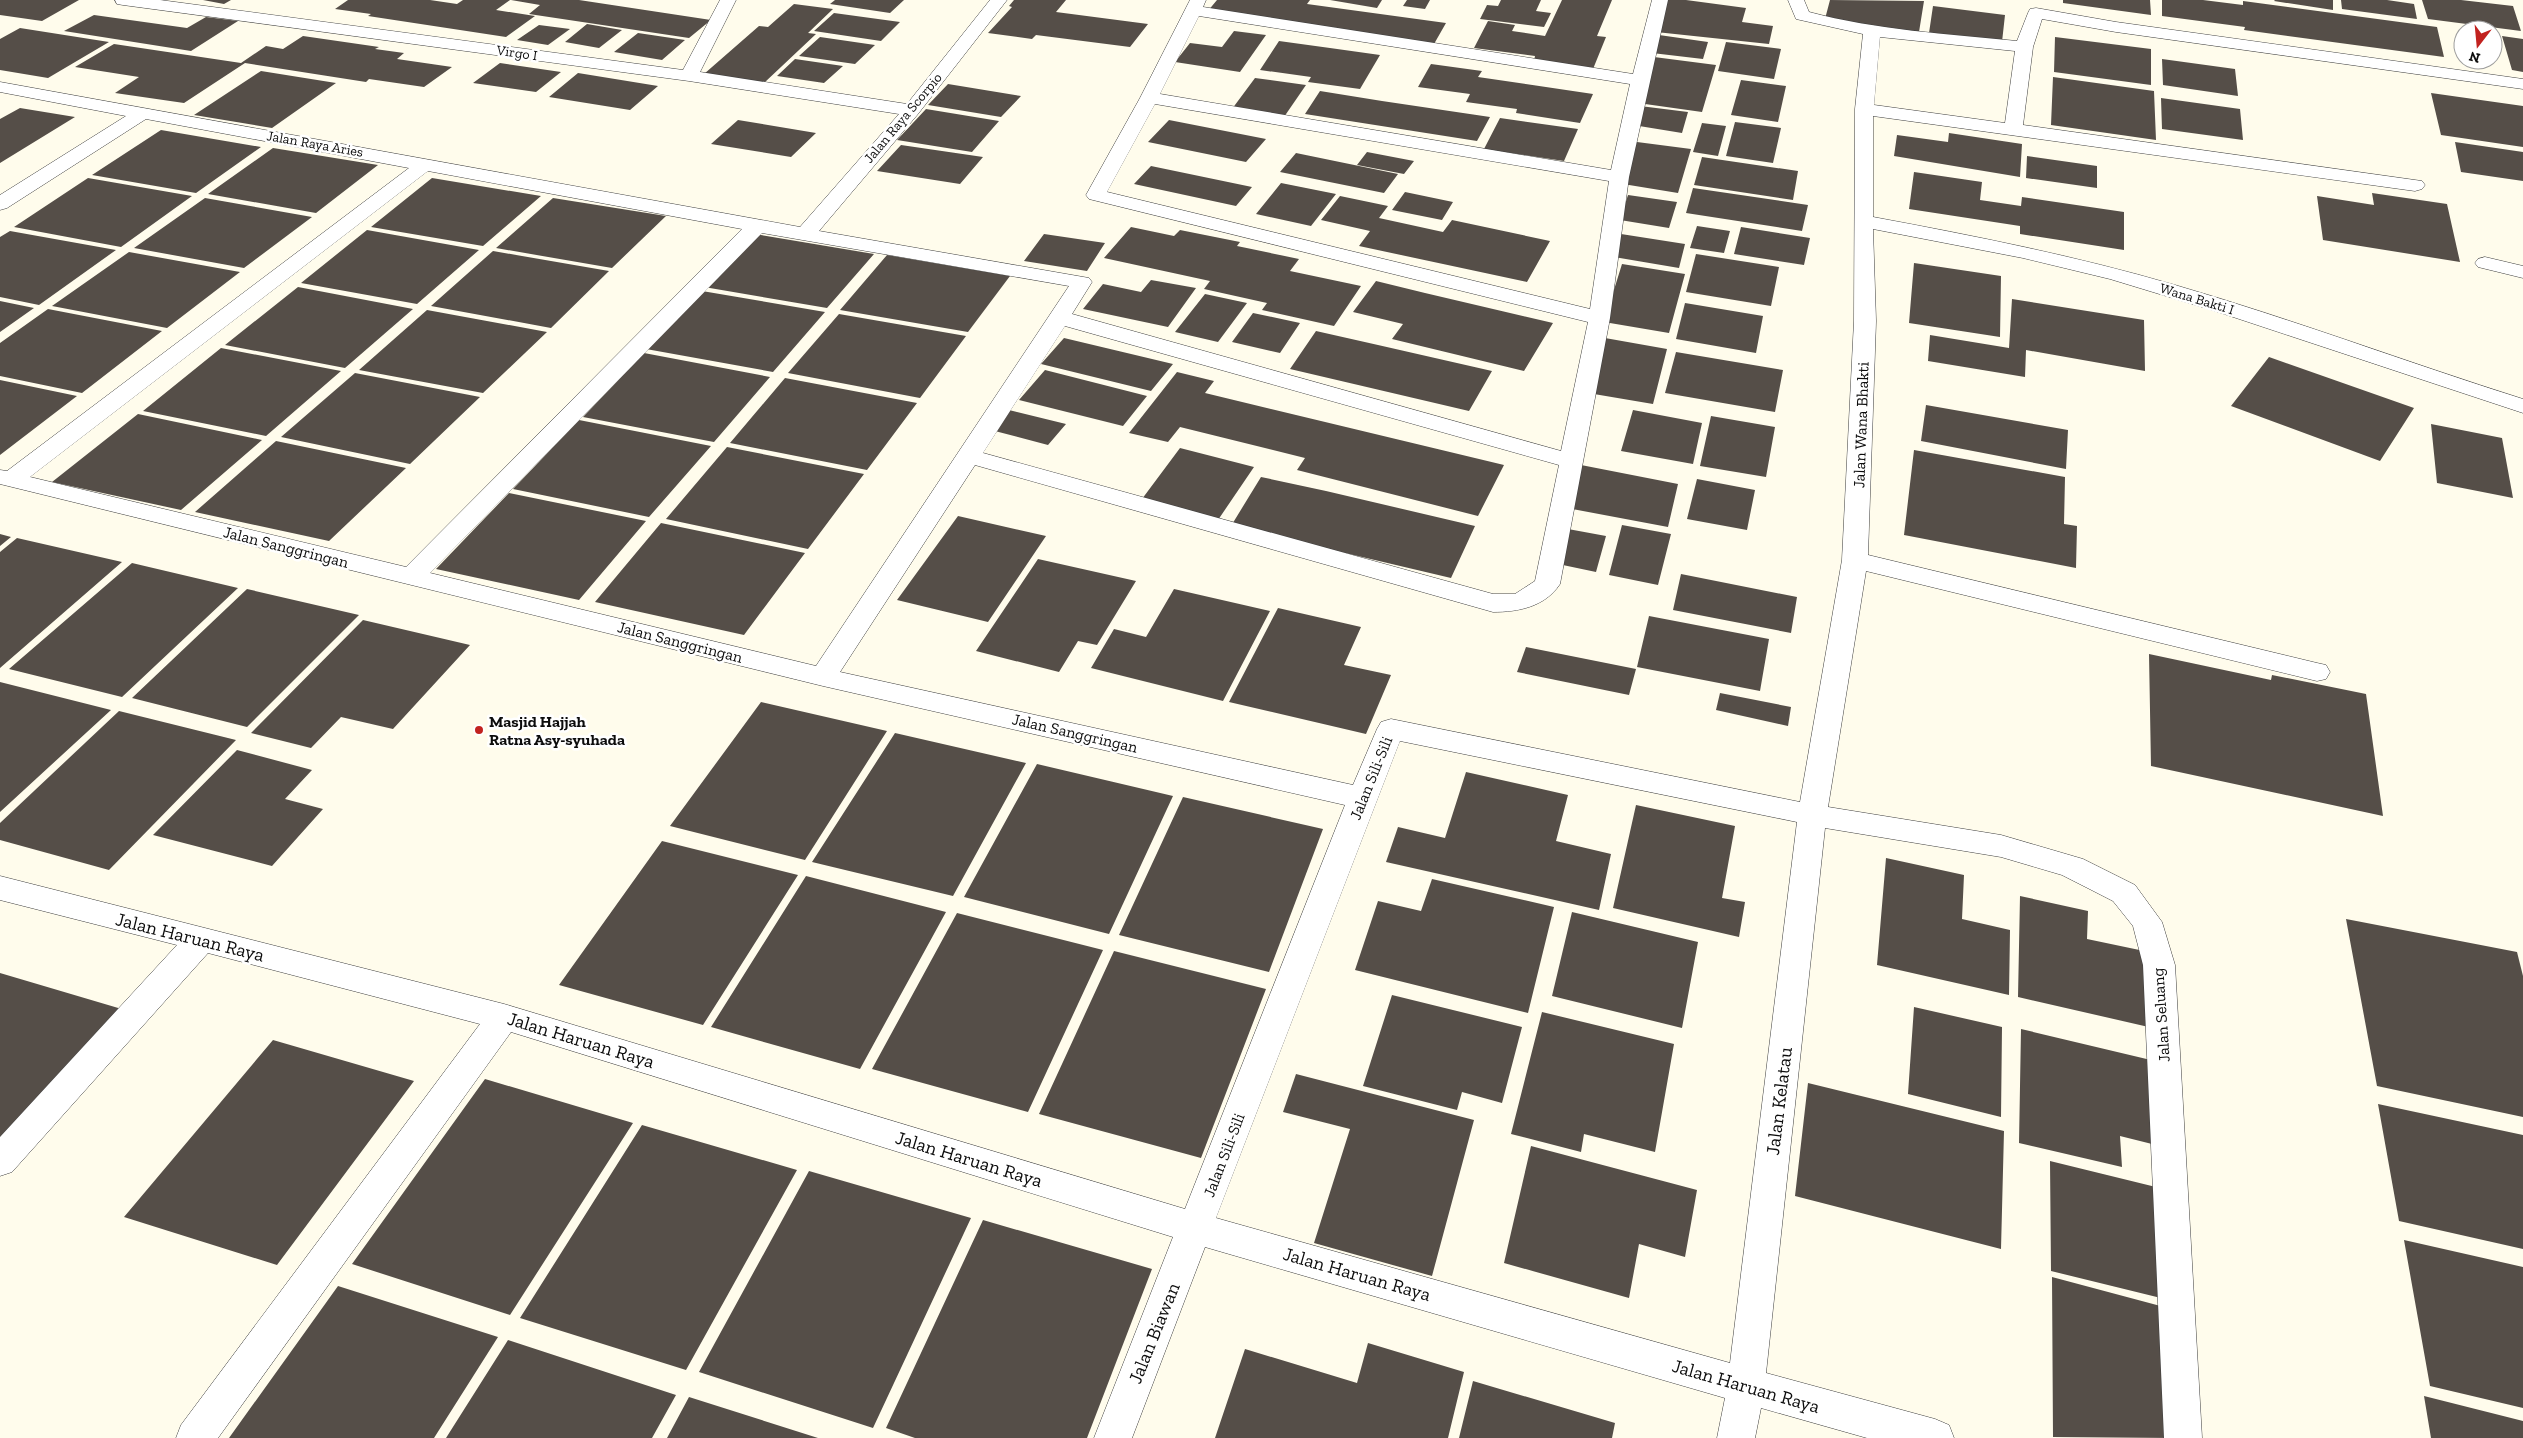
<svg xmlns="http://www.w3.org/2000/svg" width="2523" height="1438" font-family="'Zilla Slab',serif">
  <style>
    .building { fill: #554e48 }
    .lines { fill: none; stroke-linecap: round; stroke-linejoin: round }
    .minor-casing { stroke: #3f3f3f; stroke-width: 1 }
    .minor { fill: #fff; fill-rule: evenodd }
    .poi-dot { fill: #c2221f; stroke: #fff; stroke-width: 2 }
    .labels { text-anchor: middle; dominant-baseline: central; stroke-width: 5; stroke-linejoin: round; paint-order: stroke }
    .far-street-label { font-size: 14px; fill: #0c0c0c; stroke: #fff }
    .street-label { font-size: 16px; fill: #0c0c0c; stroke: #fff }
    .poi-label { font-size: 16px; font-weight: bold; fill: #0c0c0c; stroke: #fff; text-anchor: start }
    .near-street-label { font-size: 19px; fill: #0c0c0c; stroke: #fff }
  </style>
  <rect width="100%" height="100%" fill="#fffcec"/>
  <path class="building" d="M0,0H79L42,21L0,15Z
    M203,0H231L224,4Z
    M348,0H430L457,4L463,0H510L496,10L535,16L506,37L368,16L371,14L335,9Z
    M511,0H579L711,20L689,38L529,14L540,5Z
    M835,0H904L890,13L830,4Z
    M1014,0H1066L1056,12L1148,24L1130,47L1036,35L1032,39L988,33L1012,7L1009,6Z
    M1217,0H1310L1307,4L1446,23L1434,44L1207,12Z
    M1330,0H1382L1377,8Z
    M1407,0H1430L1425,9L1403,6Z
    M1501,0H1541L1536,11L1551,13L1544,27L1480,19L1487,5L1498,6Z
    M1562,0H1612L1597,36L1606,37L1593,69L1534,61L1535,56L1474,48L1488,21L1515,25L1512,31L1545,36Z
    M1667,0H1686L1746,8L1742,22L1773,26L1769,44L1656,32Z
    M1830,0L1924,1L1919,32L1825,19Z
    M2063,0H2150L2151,15L2063,3Z
    M2162,0H2203L2243,5V1L2437,27L2444,57L2244,30L2245,27L2162,16Z
    M2275,0H2333V10L2274,1Z
    M2341,0H2387L2414,4L2417,19L2342,9Z
    M2422,0H2461L2513,6L2521,31L2428,19Z
    M794,4L833,9L808,33L816,34L764,83L704,74L759,26L768,27Z
    M1933,6L2005,15L2002,42L1929,33Z
    M834,13L900,22L881,41L814,31Z
    M94,15L187,28L206,17L238,21L191,51L64,31Z
    M587,24L622,30L599,48L565,42Z
    M539,25L570,29L548,45L517,40Z
    M20,28L109,42L48,78L0,70V39Z
    M1234,31L1266,35L1240,72L1175,62L1190,43L1222,47Z
    M638,33L685,40L662,60L614,52Z
    M1659,35L1708,42L1703,59L1652,53Z
    M303,36L379,47L375,49L404,53L397,59L452,67L424,87L369,79L366,82L245,63L184,103L115,93L139,77L75,67L114,44L241,63L266,46L283,49Z
    M2502,36L2523,39V72L2512,70Z
    M820,37L875,45L855,64L799,56Z
    M2055,37L2151,49V85L2054,72Z
    M1279,41L1330,48L1380,55L1360,89L1308,82L1311,77L1260,70Z
    M1726,42L1781,49L1774,79L1718,71Z
    M1654,57L1716,65L1702,112L1638,103Z
    M795,59L843,66L824,83L777,76Z
    M2162,59L2235,69L2238,96L2163,85Z
    M500,63L561,72L536,92L473,83Z
    M1431,64L1482,71L1478,77L1593,94L1580,123L1516,113L1517,109L1466,102L1470,94L1418,87Z
    M261,71L336,83L272,128L194,115Z
    M578,73L658,86L630,110L549,97Z
    M2053,77L2154,91L2156,140L2051,125Z
    M1255,78L1306,85L1284,117L1232,109Z
    M1741,80L1786,86L1778,122L1731,115Z
    M948,84L1021,96L1001,117L928,105Z
    M1320,91L1382,101L1490,117L1477,141L1305,114Z
    M2431,93L2523,106V147L2441,135Z
    M2161,98L2240,109L2243,140L2162,129Z
    M1640,106L1688,112L1682,133L1633,125Z
    M20,108L75,117L0,163V119Z
    M926,109L999,121L972,152L897,140Z
    M1500,118L1578,129L1564,161L1484,149Z
    M738,120L816,133L791,157L711,144Z
    M1169,120L1266,139L1246,162L1148,142Z
    M1735,122L1781,128L1773,163L1726,156Z
    M1702,123L1726,126L1718,156L1693,152Z
    M161,130L261,147L196,193L92,175Z
    M1949,133L2022,144L2020,177L1894,156L1897,135L1948,142Z
    M1637,142L1691,149L1678,193L1623,184Z
    M2455,142L2523,152V181L2461,172Z
    M901,145L983,157L960,184L877,171Z
    M273,148L378,165L316,213L208,194Z
    M1367,152L1414,161L1404,174L1357,165Z
    M1296,153L1398,174L1384,193L1280,172Z
    M2027,156L2097,166V188L2026,178Z
    M1702,157L1798,171L1793,200L1694,185Z
    M1151,166L1252,187L1236,206L1134,184Z
    M1914,172L1982,182L1980,200L2021,206L2022,197L2124,212V250L2020,234V226L1909,209Z
    M88,178L192,196L121,247L14,227Z
    M432,178L541,196L483,246L371,227Z
    M1281,183L1336,194L1311,226L1256,214Z
    M1693,188L1808,205L1802,231L1686,213Z
    M1405,192L1453,202L1442,220L1392,210Z
    M2372,193L2447,204L2460,262L2323,240L2317,196L2374,205Z
    M1628,195L1677,202L1669,228L1620,220Z
    M1340,196L1388,206L1379,218L1443,232L1452,220L1550,241L1527,282L1359,246L1370,231L1321,220Z
    M205,198L312,217L244,268L134,248Z
    M553,198L666,216L612,268L496,248Z
    M1697,226L1730,231L1724,253L1690,248Z
    M1131,227L1174,236L1180,230L1240,242L1237,246L1299,259L1290,271L1361,286L1334,326L1262,310L1267,303L1204,289L1210,281L1104,258Z
    M1741,227L1810,238L1804,265L1734,254Z
    M367,230L479,250L417,304L301,283Z
    M10,231L116,250L39,305L0,297V237Z
    M755,234L874,254L827,308L704,287Z
    M1044,234L1105,243L1087,271L1024,261Z
    M1621,234L1685,244L1679,268L1614,257Z
    M493,251L609,271L551,328L431,306Z
    M129,252L240,272L167,328L52,306Z
    M1696,254L1779,267L1771,306L1686,292Z
    M887,255L1010,276L968,332L840,310Z
    M1914,263L2001,276L2000,337L1909,323Z
    M1622,264L1685,274L1669,333L1604,322Z
    M1151,280L1196,288L1168,327L1083,309L1103,284L1141,292Z
    M1376,281L1425,293L1553,323L1524,371L1392,339L1403,324L1353,312Z
    M298,287L413,309L345,368L225,345Z
    M702,291L825,312L773,372L646,349Z
    M1205,294L1247,303L1218,342L1175,332Z
    M2012,299L2144,320L2145,371L2026,350L2025,377L1928,361L1930,335L2009,348Z
    M0,301L34,308L0,332Z
    M1685,303L1763,316L1756,353L1676,339Z
    M48,309L162,331L82,393L0,376V343Z
    M427,310L547,332L483,393L359,370Z
    M1253,313L1300,323L1280,353L1232,342Z
    M839,314L966,336L920,398L788,373Z
    M1316,331L1378,345L1492,371L1469,411L1290,369Z
    M1064,338L1173,364L1151,391L1041,364Z
    M1605,338L1667,349L1653,404L1588,393Z
    M221,348L341,371L266,436L143,411Z
    M1676,352L1783,370L1775,412L1665,393Z
    M644,353L770,377L714,442L583,417Z
    M2269,357L2414,408L2380,461L2231,406Z
    M1045,370L1147,396L1123,426L1019,400Z
    M1177,372L1214,381L1205,393L1504,465L1478,516L1297,470L1305,458L1180,427L1168,442L1129,433Z
    M355,373L480,397L410,464L281,437Z
    M785,378L917,403L867,470L730,443Z
    M0,380L77,396L0,455Z
    M1926,405L2068,430L2066,469L1921,441Z
    M1009,410L1066,424L1048,445L991,430Z
    M1633,410L1702,423L1693,464L1621,451Z
    M138,414L262,440L181,510L52,482Z
    M1711,416L1775,427L1766,477L1700,466Z
    M579,420L711,446L649,517L513,489Z
    M2431,424L2502,438L2513,498L2437,483Z
    M276,441L406,468L329,541L195,512Z
    M727,447L864,474L808,549L666,519Z
    M1180,448L1254,467L1218,520L1142,499Z
    M1914,450L2065,477L2064,524L2077,526L2076,568L1904,535Z
    M1581,465L1678,484L1668,527L1567,508Z
    M1261,477L1326,491L1475,526L1451,578L1231,526Z
    M1697,479L1755,490L1747,530L1687,519Z
    M509,493L646,521L579,600L436,569Z
    M958,516L1046,536L988,622L897,600Z
    M661,523L805,553L744,635L595,602Z
    M1622,525L1671,534L1658,585L1609,575Z
    M1568,529L1606,536L1596,572L1558,564Z
    M0,534L11,537L0,546Z
    M17,538L122,562L0,668V552Z
    M1038,559L1136,581L1097,645L1078,641L1059,672L976,651Z
    M132,563L238,588L122,697L9,669Z
    M1681,574L1797,597L1791,633L1673,610Z
    M247,589L359,615L247,727L132,698Z
    M1174,589L1270,611L1223,701L1091,668L1114,629L1146,637Z
    M1278,608L1361,627L1344,665L1391,675L1366,734L1229,702Z
    M1649,616L1769,639L1760,691L1637,667Z
    M363,620L470,645L393,729L341,717L311,748L251,733Z
    M1526,647L1636,669L1629,695L1517,672Z
    M2149,654L2271,680L2272,675L2366,694L2383,816L2151,766Z
    M0,682L111,710L0,812Z
    M1720,693L1791,707L1788,726L1716,710Z
    M761,702L887,731L805,860L670,826Z
    M119,711L236,740L109,870L0,840V823Z
    M895,733L1026,763L953,896L812,862Z
    M237,750L312,770L285,799L323,809L272,866L153,835Z
    M1037,764L1173,796L1109,934L964,897Z
    M1466,772L1568,795L1556,841L1611,854L1599,910L1386,862L1398,827L1445,838Z
    M1183,797L1323,829L1269,972L1119,935Z
    M1636,805L1735,826L1722,898L1745,902L1739,937L1613,908Z
    M662,841L798,875L703,1025L559,985Z
    M1886,858L1964,875L1962,919L2010,930L2009,995L1877,965Z
    M806,876L946,912L860,1069L711,1027Z
    M1432,879L1554,907L1528,1013L1355,970L1378,901L1421,911Z
    M2020,896L2088,911L2087,939L2149,952L2153,1028L2018,997Z
    M1572,912L1698,942L1682,1028L1552,996Z
    M957,913L1103,950L1028,1112L872,1069Z
    M2346,919L2517,952L2523,976V1117L2377,1086Z
    M1114,951L1266,989L1201,1158L1039,1114Z
    M0,973L125,1010L0,1146Z
    M1392,995L1522,1027L1502,1103L1462,1092L1457,1110L1363,1086Z
    M1914,1007L2002,1027L2001,1117L1908,1094Z
    M1542,1012L1674,1044L1655,1152L1584,1134L1581,1152L1511,1134Z
    M2021,1029L2155,1061L2160,1146L2120,1136L2122,1167L2019,1143Z
    M273,1040L414,1081L277,1265L124,1217Z
    M1296,1074L1474,1120L1432,1276L1314,1243L1350,1129L1283,1112Z
    M485,1079L633,1123L510,1315L352,1264Z
    M1808,1083L2004,1131L2001,1249L1795,1196Z
    M2378,1104L2523,1135V1249L2399,1221Z
    M642,1125L797,1170L686,1370L520,1318Z
    M1531,1146L1697,1190L1685,1257L1639,1244L1629,1298L1504,1263Z
    M2050,1161L2164,1189L2169,1300L2051,1271Z
    M809,1171L971,1218L873,1428L699,1372Z
    M983,1220L1152,1269L1087,1438H915L886,1428Z
    M2404,1240L2523,1267V1408L2430,1386Z
    M2052,1277L2168,1308L2174,1438L2053,1437Z
    M338,1286L498,1337L434,1438H229Z
    M508,1340L676,1395L652,1438H446Z
    M1368,1343L1464,1372L1448,1438H1215L1245,1349L1357,1383Z
    M1473,1381L1615,1423L1612,1438H1459Z
    M2424,1396L2523,1421V1438H2431Z
    M689,1397L818,1438H667Z"/>
  <g class="lines">
    <g class="minor-casing">
      <path id="minor" d="M115,0H160L683,70L720,0H736L700,72L907,104L990,0H1007L918,114L819,231L1089,278L1092,282L1072,314L1561,451L1588,322L1089,199L1086,195L1140,98L1190,0H1206L1203,7L1633,74L1652,0H1668L1629,177L1610,318L1560,584C1545,607 1518,612 1493,612L975,465L840,672L1353,785L1377,729L1381,722L1391,719L1800,802L1842,560L1854,321L1855,109L1863,34L1796,19L1788,0H1804L1809,12C1877,30 1947,34 2017,41L2028,13L2030,9L2036,8L2116,22L2523,79V89L2116,32L2042,19L2033,47L2023,125L2422,181L2425,185L2422,189L2415,191L1873,116V217C1975,236 2076,256 2175,285C2292,319 2406,362 2523,399V413L2212,310L2110,279L2023,258L1873,229L1876,321L1868,555L2317,663L2326,665L2330,672L2326,679L2317,681L1866,571L1828,807L2001,835L2083,859L2135,885L2162,922L2175,965L2202,1438H2164L2143,965L2133,926L2113,901L2062,875L2001,857L1825,828L1766,1373L1935,1419L1949,1425L1954,1438H1867L1761,1408L1755,1438H1717L1725,1398L1205,1247L1132,1438H1094L1173,1237L511,1032L218,1438H176L181,1425L480,1024L208,953L12,1172L0,1176V1137L177,945L0,900V876L504,1004L1185,1209L1345,805L823,686L0,484V470L7,471L409,168L146,119L7,208L0,210V195L126,116L0,92V82L800,227L899,114L689,81L123,5L117,4ZM1199,16L1630,84L1611,170L1160,94ZM1880,37L2015,51L2005,123L1874,105ZM1155,104L1609,181L1590,309L1107,192ZM428,171L742,229L406,567L30,477ZM762,233L1069,286L816,666L430,573ZM1065,326L1559,465L1535,581L1515,594H1493L983,453ZM1400,741L1797,822L1730,1363L1216,1218Z
        M2485,257L2523,266V278L2478,267L2475,263L2478,259Z"/>
    </g>
    <use href="#minor" class="minor"/>
  </g>
  <circle class="poi-dot" cx="479" cy="730" r="5"/>
  <g class="labels">
    <g class="far-street-label">
      <text transform="translate(517 53) rotate(8)">Virgo I</text>
      <text transform="translate(903 118) rotate(-50)">Jalan Raya Scorpio</text>
      <text transform="translate(315 144) rotate(10)">Jalan Raya Aries</text>
      <text transform="translate(2197 299) rotate(17)">Wana Bakti I</text>
    </g>
    <g class="street-label">
      <text transform="translate(1861 425) rotate(-88)">Jalan Wana Bhakti</text>
      <text transform="translate(286 547) rotate(14)">Jalan Sanggringan</text>
      <text transform="translate(680 642) rotate(14)">Jalan Sanggringan</text>
      <text transform="translate(1075 733) rotate(13)">Jalan Sanggringan</text>
      <text transform="translate(1371 778) rotate(-68)">Jalan Sili-Sili</text>
      <text transform="translate(2161 1015) rotate(-94)">Jalan Seluang</text>
      <text transform="translate(1224 1155) rotate(-69)">Jalan Sili-Sili</text>
    </g>
    <g class="poi-label">
      <text x="489" y="721">Masjid Hajjah<tspan x="489" dy="18">Ratna Asy-syuhada</tspan></text>
    </g>
    <g class="near-street-label">
      <text transform="translate(190 937) rotate(14)">Jalan Haruan Raya</text>
      <text transform="translate(581 1040) rotate(17)">Jalan Haruan Raya</text>
      <text transform="translate(1779 1101) rotate(-83)">Jalan Kelatau</text>
      <text transform="translate(969 1159) rotate(17)">Jalan Haruan Raya</text>
      <text transform="translate(1357 1274) rotate(16)">Jalan Haruan Raya</text>
      <text transform="translate(1154 1333) rotate(-68)">Jalan Biawan</text>
      <text transform="translate(1746 1386) rotate(16)">Jalan Haruan Raya</text>
    </g>
  </g>
  <g transform="translate(2478 45) rotate(196)"><circle r="24" fill="#ffffff" stroke="#9e9e9e"/>
  <path d="M0-4L9 19L0 12L-9 19Z" fill="#c2221f"/>
  <text y="-8" font-size="14" font-weight="bold" text-anchor="middle" fill="#0c0c0c">N</text>
  </g>
</svg>
